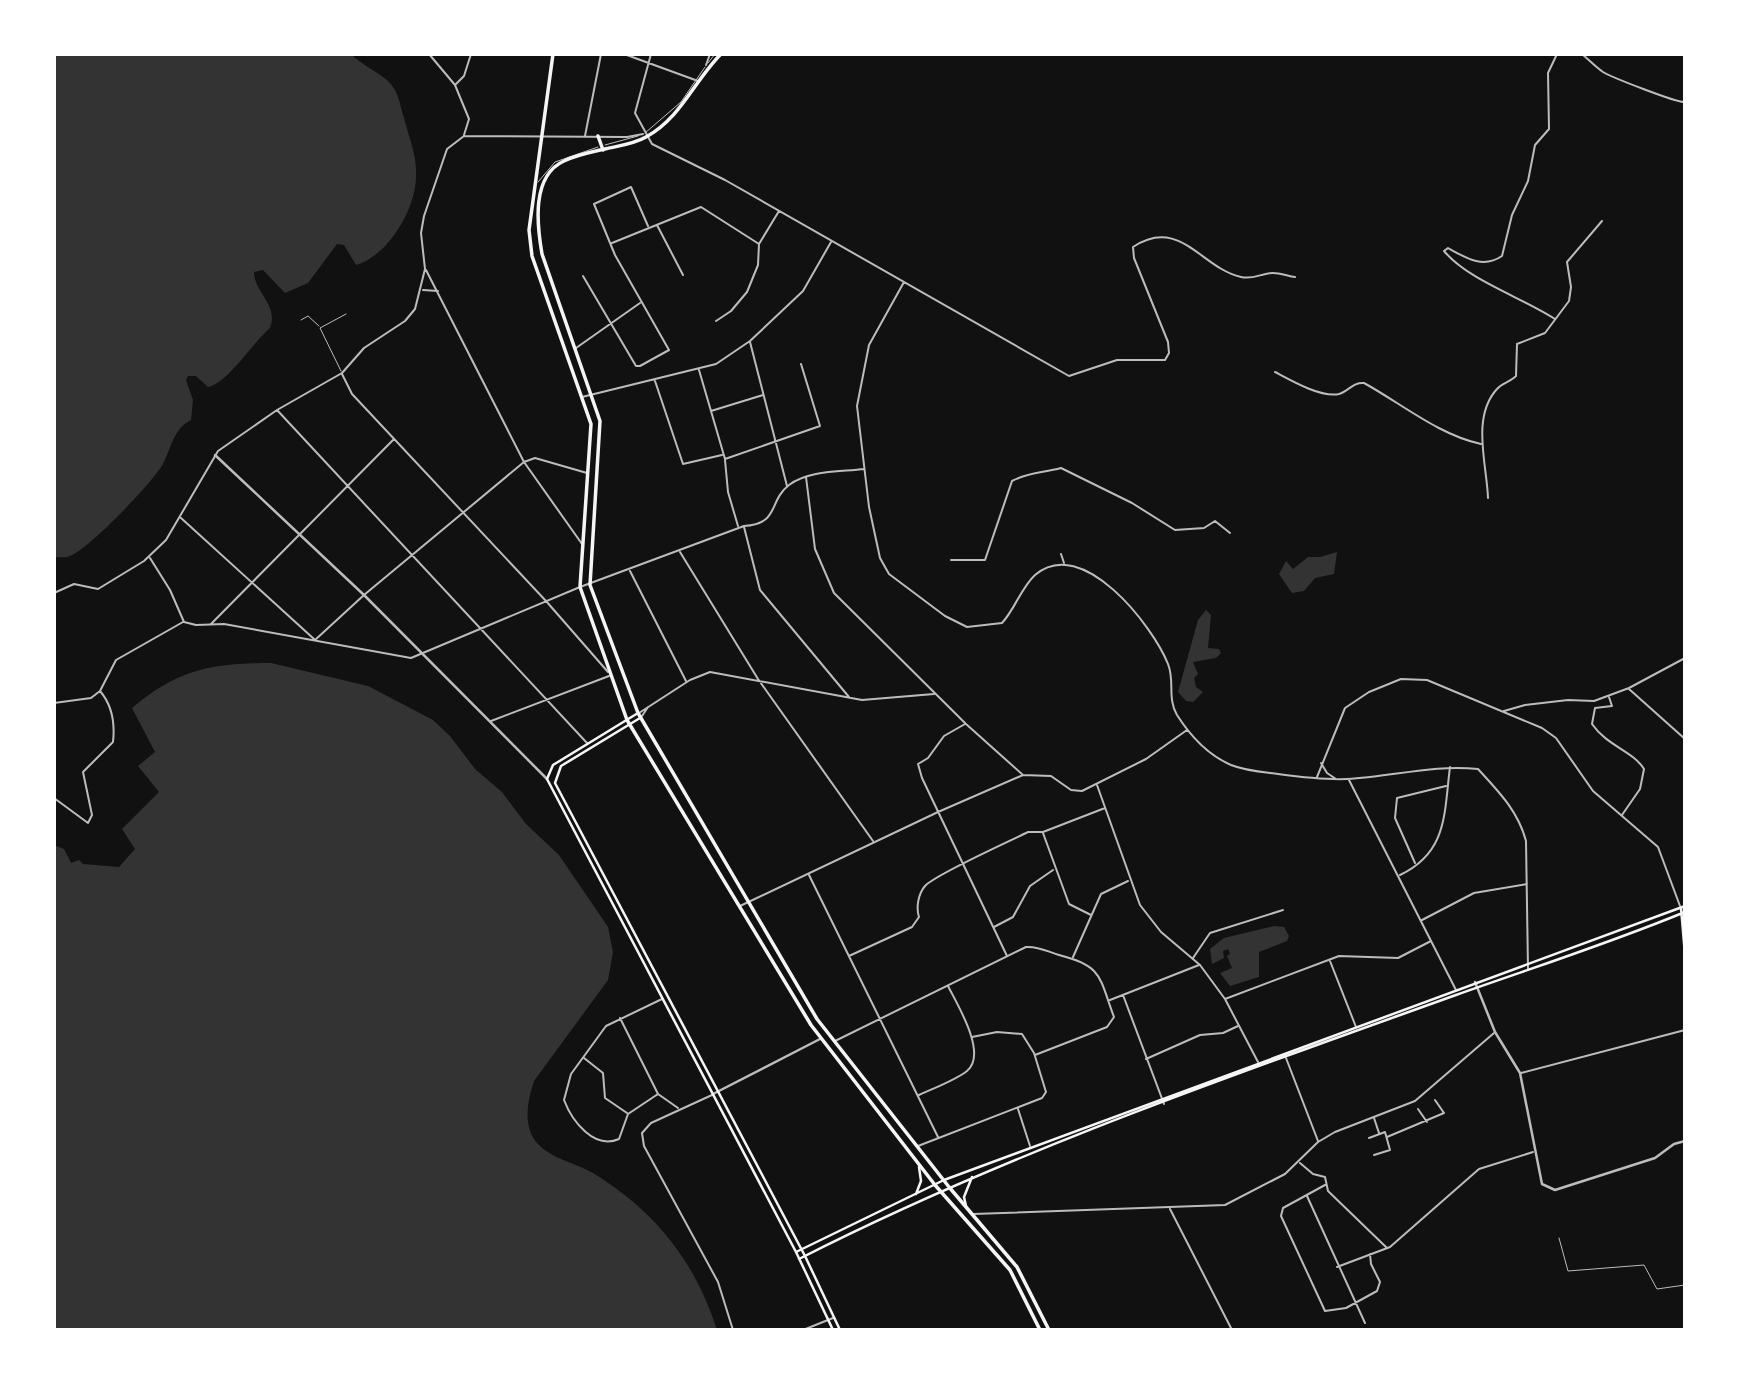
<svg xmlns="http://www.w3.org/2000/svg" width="1739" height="1384" font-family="'Roboto Serif',serif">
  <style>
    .water { fill: #333 }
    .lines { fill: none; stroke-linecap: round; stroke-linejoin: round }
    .service { stroke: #bcbcbc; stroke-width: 1 }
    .minor { stroke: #bcbcbc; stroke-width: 2 }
    .tertiary { stroke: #bcbcbc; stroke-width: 2.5 }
    .secondary { stroke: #f5f5f5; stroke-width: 2.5 }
    .primary { stroke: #f5f5f5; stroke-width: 3.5 }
  </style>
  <rect width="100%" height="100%" fill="#111"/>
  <path class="water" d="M54,54H351C363,66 379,72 390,83C399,93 400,106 404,118C409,138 417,155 416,176C416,209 388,256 356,265L344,245L337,244L308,283L285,293L263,270L254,272C254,292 279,305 270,328C252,343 228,383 208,387L196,376H188L186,380L193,400L191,420C174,428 171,448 163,464C152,483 89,549 70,556C66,558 59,557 54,557Z
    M1337,552L1334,574L1315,578L1304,591L1292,593L1279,574L1286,561L1293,569L1308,557H1320Z
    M1206,610L1211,615L1208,648L1219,649L1221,653L1216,658L1193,662L1198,674L1194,678L1196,687L1203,692L1193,702L1186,701L1178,692L1198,620Z
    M271,663L368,686L433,720L450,736L475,769L502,792L526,824L559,855L608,927L613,952L608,980L534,1081C528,1100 522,1125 537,1143C551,1159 576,1163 593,1173C655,1211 695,1261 717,1330H54V845L64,849L71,863L79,860L83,864L119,867L135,849L122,829L159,792L138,766L155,752L132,708C178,669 212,663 271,663Z
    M1274,926L1284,927L1289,936L1287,941L1259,952V977L1230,986L1220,973L1232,968L1227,956L1230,954L1228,949L1223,951L1224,958L1212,964L1210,949L1224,938Z"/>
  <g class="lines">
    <path class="service" d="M708,63L715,54
      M645,133L681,102L705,67
      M605,145L638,136
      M538,182L555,162L598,147
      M301,320L308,316L319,326
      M341,371L320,328L346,314
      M1559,1238L1568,1271L1644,1265L1657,1289L1685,1285"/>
    <path class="minor" d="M429,54L455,85L469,119L464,135
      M624,54L698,81
      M651,54L635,113L652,144L725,180L1069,376L1117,360H1165L1169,353L1168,342L1134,258L1133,247C1180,216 1201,268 1241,277C1253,280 1262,273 1273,273C1280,273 1288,276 1295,277
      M1582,54C1589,60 1596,67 1603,72C1611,77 1677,103 1685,102
      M706,65L710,54
      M456,84L464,76L471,54
      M585,136L601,54
      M657,225L683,275
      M612,243L701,207L759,244
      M426,270L524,462L582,544
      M583,276L636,366H640L669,350L615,255L594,204L631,187L648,226
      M904,282L869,345L857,406L869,507L880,558L889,574L945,616L967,627L1002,623C1015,609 1021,588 1035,575C1082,534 1153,626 1168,664C1175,681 1167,698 1177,715C1191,737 1208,755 1231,765C1246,771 1262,772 1278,774C1300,777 1324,780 1347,779C1391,777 1434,764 1478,769C1499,792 1518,811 1526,841L1528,969
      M423,290L438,291
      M1555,319C1521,297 1468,280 1444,251L1448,248C1466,258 1483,269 1502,256L1512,215L1528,181L1535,145L1549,129L1548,73L1557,54
      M716,321L731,311L747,292L758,265L759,244L779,211
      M750,342L787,486
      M576,348L640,303
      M699,370L725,459L820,426L801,364
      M1275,372C1290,380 1321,398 1339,394C1349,391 1353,382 1364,383C1402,404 1439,435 1481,444
      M342,374L352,394L546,601L608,672
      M655,381L683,464L722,455
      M582,397L716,364L750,341L803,291L831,242
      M277,410L587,743
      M711,411L763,395
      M725,460L728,492L738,526
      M806,477L815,549L834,593L966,724L1023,775
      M1488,498C1487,465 1471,417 1497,389C1502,383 1510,382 1516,376L1517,344L1545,333L1569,301L1571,287L1567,262L1602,221
      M181,518L314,639
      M744,527L760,590L849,697
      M680,552L758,679L873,841
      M1061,554L1064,563
      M150,558L170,590L184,622L196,625L224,624L411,658L580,587L744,526C780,524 768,501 789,485C809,470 841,472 864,469
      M951,560H985L1012,481C1029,472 1043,473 1061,468L1132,503L1175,530L1204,528L1215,521L1230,533
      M630,571L686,681
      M54,593L74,584L98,589L144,561L166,540L218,451L277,410L342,373L364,348L405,321L415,309L425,269L421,233L424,216L447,149L464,136L627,137L643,134
      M211,624L394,439
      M315,640L364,595L524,462L535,458L587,473
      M1629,689L1685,739
      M1609,697L1612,706L1595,708L1592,724C1607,746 1633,751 1644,769L1640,789L1622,815
      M54,703L91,698L100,691L116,660L183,622
      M1504,711L1525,705L1568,700L1594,701L1629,688L1685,658
      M639,713L690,680L710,672L862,700L934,694
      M642,716L648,707
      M491,721L609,676
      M965,724L944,736L928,758L918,764L922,778L1007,956
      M1321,763L1327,773L1336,779
      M1317,777L1345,708L1369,692L1401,679L1427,680L1542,728L1556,738L1593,791L1658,847L1680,906
      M1349,780L1456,990
      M1097,785L1140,905L1161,932L1200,965L1225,999L1258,1062
      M54,798L88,823L92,815L83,772L113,742C115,724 112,705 100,691
      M1043,833L1069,904L1091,915
      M1415,863L1395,818L1397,798L1446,786
      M809,875L938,1137
      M1400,875C1448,852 1444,813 1450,767
      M740,906L938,812L1023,775L1051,776L1071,790L1082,791L1146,759L1187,730
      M1422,920L1474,893L1527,884
      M994,927L1013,917L1030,886L1053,870
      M849,956L912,927L919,917C916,908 918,894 925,886C934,875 1010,841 1028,832H1043L1105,808
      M1073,957L1101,894L1128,881
      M1193,958L1210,933L1283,910
      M1330,961L1356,1027
      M1123,995L1164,1104
      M1225,999L1339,956L1398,958L1431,941
      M1110,1000L1199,965
      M620,1018L658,1094L678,1108
      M835,1041L1026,947C1039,946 1048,952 1059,955C1103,966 1099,977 1114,1017L1107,1027L1035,1055
      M584,1058L603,1073L605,1098L627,1113
      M1286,1058L1318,1141
      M1146,1059L1200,1035L1223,1033L1238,1026
      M1521,1073L1685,1030
      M658,1094L628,1114L619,1139C594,1150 572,1121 564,1100L571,1074L606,1026L662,999
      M712,1095L651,1123L642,1133L644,1146L718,1282L733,1330
      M919,1095C934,1088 954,1081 967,1071C988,1054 957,1004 948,986
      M1018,1109L1030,1146
      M1418,1109L1427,1122
      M1374,1118L1379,1133
      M1387,1137L1444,1113L1435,1100
      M1369,1138L1385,1132L1390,1150L1374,1155
      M918,1146L1042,1098L1046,1092L1034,1053L1022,1034L997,1032L972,1037
      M1300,1163L1313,1174L1325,1177L1328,1191L1387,1248
      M1325,1185L1283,1208L1281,1216L1325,1311L1346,1308L1377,1291L1380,1282L1371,1264L1370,1254
      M1307,1196L1365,1323
      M1170,1209L1232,1330
      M973,1214L1225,1205L1285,1174L1318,1142L1335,1132L1415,1101L1494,1033
      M1337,1267L1390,1247L1479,1169L1533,1152
      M1426,1329V1330
      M803,1330L833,1318"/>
    <path class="tertiary" d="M215,455L364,595L547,779
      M1475,982L1495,1032L1520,1073L1542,1184L1555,1190L1655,1158L1674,1144L1685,1141
      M713,1094L820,1039"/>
    <path class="secondary" d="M638,713L553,765L547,779L796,1252L833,1330
      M640,718L561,766L555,783L805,1256L840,1330
      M1681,908L1685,955
      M916,1194L921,1181L919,1167
      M966,1206L964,1197L972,1177
      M796,1252L944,1180L1685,906
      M799,1259C1007,1153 1236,1074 1456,995C1532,968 1610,943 1685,912"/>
    <path class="primary" d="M553,54L529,230L532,256L591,424L580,587L627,720L811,1025L935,1185L1010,1270L1040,1330
      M721,54C694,81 681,118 646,137C634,144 618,146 605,149C592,152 576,155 564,161C531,176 537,225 542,254L600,421L590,585L638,713L817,1019L949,1187L1017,1267L1049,1330
      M598,136L603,150"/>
  </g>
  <rect width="1739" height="1384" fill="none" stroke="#ffffff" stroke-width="112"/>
</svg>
